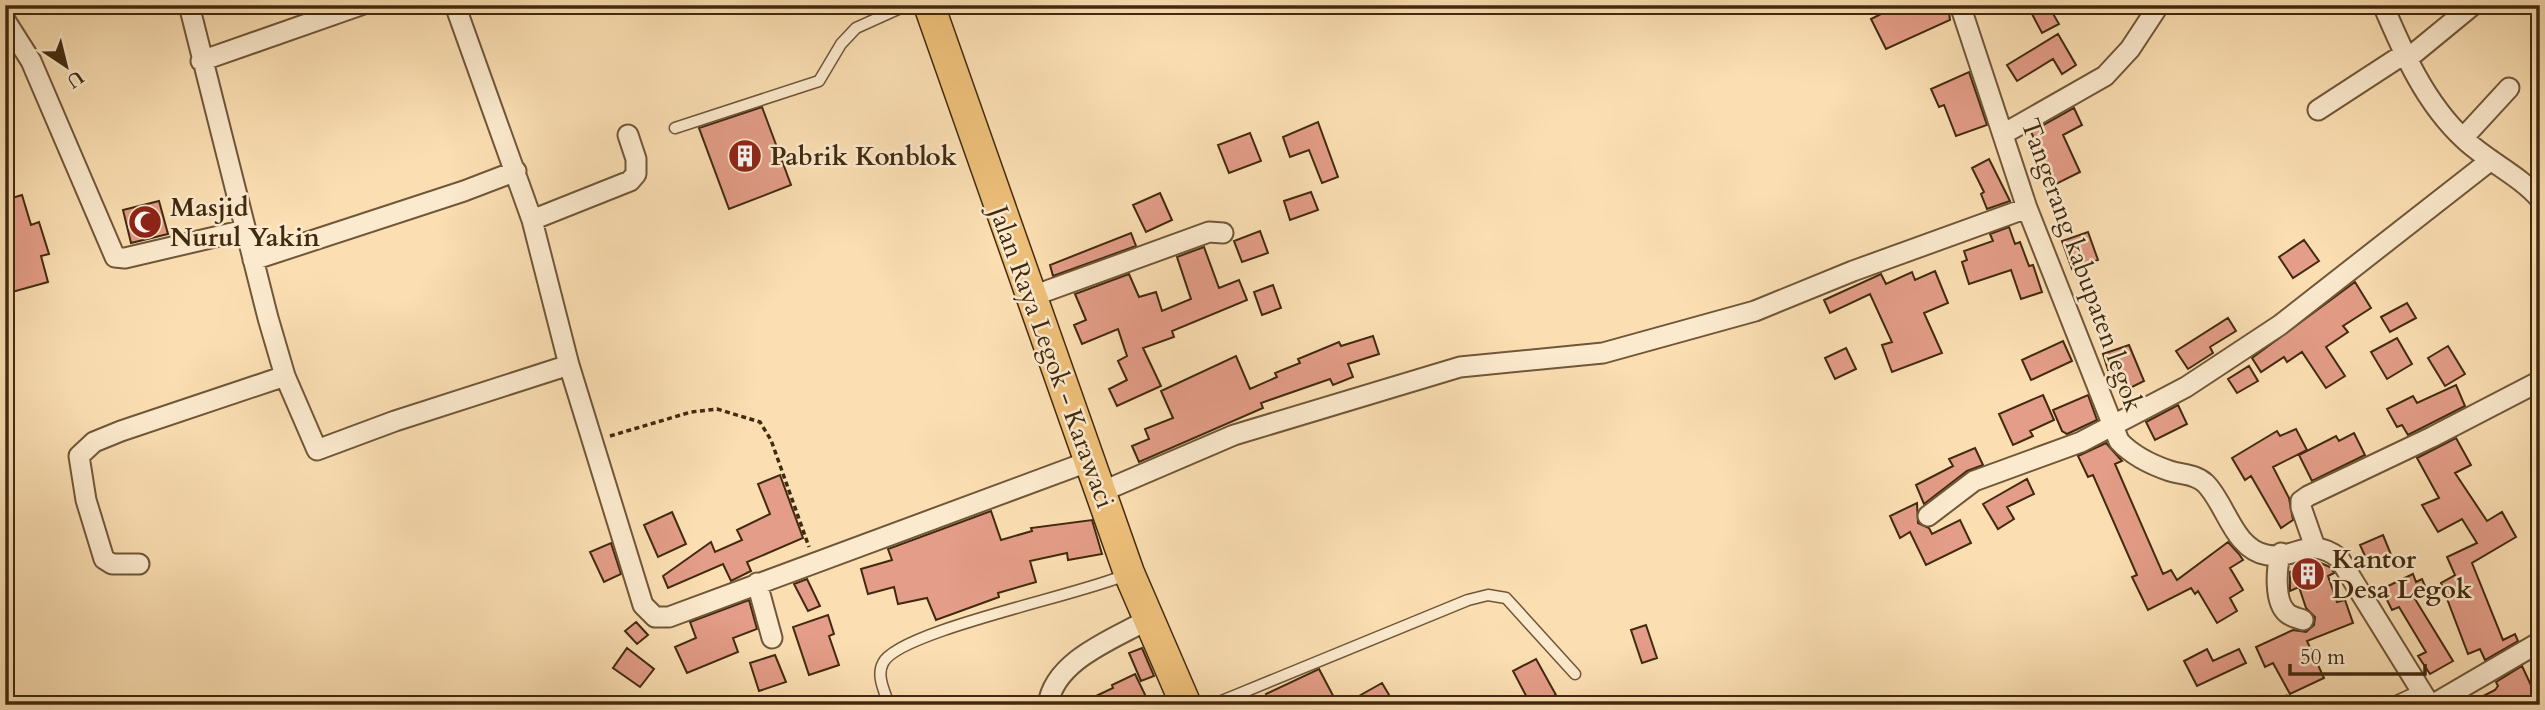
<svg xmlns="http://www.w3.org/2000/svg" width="2545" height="710" font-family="Cardo,serif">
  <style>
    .building { fill: #e49d88; stroke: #412a0f; stroke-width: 2 }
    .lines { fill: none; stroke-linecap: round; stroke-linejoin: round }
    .service-casing { stroke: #705738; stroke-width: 13 }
    .minor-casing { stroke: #705738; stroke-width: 23 }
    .primary-casing { stroke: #412a0f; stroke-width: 33 }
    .path { stroke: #412a0f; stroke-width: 3.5; stroke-dasharray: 5 3.5; stroke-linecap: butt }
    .service { stroke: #fceace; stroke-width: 10 }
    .minor { stroke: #fceace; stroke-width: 19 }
    .primary { stroke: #eec07a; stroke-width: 30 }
    .labels { text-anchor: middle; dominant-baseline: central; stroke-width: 5; stroke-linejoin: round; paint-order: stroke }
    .poi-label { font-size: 26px; font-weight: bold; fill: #412a0f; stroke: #fceace; text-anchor: start }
    .street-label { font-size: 26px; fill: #412a0f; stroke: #fceace }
  </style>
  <rect width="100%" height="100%" fill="#fbdfb3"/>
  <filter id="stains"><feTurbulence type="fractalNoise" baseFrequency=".00286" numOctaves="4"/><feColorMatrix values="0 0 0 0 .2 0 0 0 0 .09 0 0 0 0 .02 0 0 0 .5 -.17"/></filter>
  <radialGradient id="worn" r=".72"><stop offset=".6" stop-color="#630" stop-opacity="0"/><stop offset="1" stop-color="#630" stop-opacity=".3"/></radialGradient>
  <path class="building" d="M1899,5H1948L1950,20L1886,49L1871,19Z
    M2048,5L2059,24L2042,33L2032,14Z
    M2058,34L2076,65L2062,74L2053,59L2017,81L2007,65Z
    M1969,72L1987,125L1956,136L1944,105L1939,107L1931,89Z
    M762,107L791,185L729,209L699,128Z
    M2074,108L2082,125L2063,135L2080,172L2056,184L2031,132Z
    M1318,122L1338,177L1322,183L1309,150L1290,157L1283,137Z
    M1250,133L1261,161L1229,173L1218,145Z
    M1989,159L2010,201L1987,209L1981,194L1984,192L1972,168Z
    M1311,192L1318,210L1290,220L1284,201Z
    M1160,193L1172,220L1146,232L1133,205Z
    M22,195L31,225L39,222L49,254L41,256L48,282L5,294V260L9,259L5,244V200Z
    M159,201L168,234L131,243L123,210Z
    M2009,227L2015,244L2020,242L2029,266L2033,265L2042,292L2021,299L2011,270L1969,284L1962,262L1967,260L1964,251L1993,241L1990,234Z
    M1260,231L1268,253L1242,262L1234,241Z
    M2088,232L2098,260L2072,269L2062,241Z
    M1131,233L1136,246L1053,276L1050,265Z
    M2304,240L2319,261L2293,278L2279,257Z
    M1204,247L1219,288L1239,280L1247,300L1172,331L1174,337L1143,348L1161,386L1117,406L1109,389L1127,380L1118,361L1127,356L1118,329L1082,344L1074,325L1086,320L1075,294L1129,274L1139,297L1156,292L1162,311L1191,299L1177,257Z
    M1935,271L1948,303L1924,313L1942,353L1892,372L1882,345L1892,342L1870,294L1830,313L1824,300L1881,274L1886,284L1912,272L1915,280Z
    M2355,282L2371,308L2343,326L2348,332L2326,347L2345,376L2326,388L2302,352L2287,362L2284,357L2261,372L2252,358Z
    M1273,285L1281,308L1262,315L1254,292Z
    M2407,303L2416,318L2390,332L2381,317Z
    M2228,318L2236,331L2210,347L2213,353L2188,369L2176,351Z
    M1373,336L1379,354L1348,364L1353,377L1333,385L1330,379L1261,403L1263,408L1139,462L1132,446L1149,439L1145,429L1173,418L1161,391L1236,356L1250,389L1277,377L1275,373L1300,363L1298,359L1339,342L1341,346Z
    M2397,338L2412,364L2387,379L2371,352Z
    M2063,341L2072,361L2031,380L2022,360Z
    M2129,345L2144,381L2126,390L2114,368L2108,370L2103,354Z
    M2448,346L2465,374L2445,386L2428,358Z
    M1846,348L1856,369L1835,379L1825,358Z
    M2249,366L2258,381L2237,393L2228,379Z
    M2456,385L2465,406L2408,435L2402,425L2397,427L2387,409L2413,396L2417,403Z
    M2043,395L2054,420L2030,431L2033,436L2013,445L1999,414Z
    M2088,395L2097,420L2067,434L2062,431L2053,410Z
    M2178,405L2187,424L2155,440L2146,422Z
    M2296,429L2307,450L2273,467L2289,498L2293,520L2281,528L2251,476L2245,480L2232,458L2277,431L2280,436Z
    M2354,433L2365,455L2312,481L2299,455L2336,436L2339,441Z
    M2456,438L2471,465L2455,473L2487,521L2502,512L2516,537L2472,563L2503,640L2515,634L2518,641L2485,660L2480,649L2468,654L2441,583L2455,575L2447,557L2477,543L2462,519L2438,532L2422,505L2439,498L2417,458Z
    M2106,443L2122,461L2115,464L2163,574L2171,570L2177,580L2228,542L2239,554L2243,560L2230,568L2243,590L2230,598L2237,611L2217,623L2198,591L2195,594L2191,588L2148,610L2132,577L2137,575L2093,475L2088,477L2078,456Z
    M1975,448L1983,465L1967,471L1924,504L1916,485L1953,466L1949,459Z
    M780,475L803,538L747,562L751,571L731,581L723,564L668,588L663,576L711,542L715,552L742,540L737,530L770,514L758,484Z
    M2027,479L2034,494L2007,507L2014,519L1998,529L1983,504Z
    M1917,503L1918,523L1929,528L1932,534L1960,520L1971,543L1926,565L1910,532L1900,538L1890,516Z
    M991,511L1001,540L1032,531L1031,528L1092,520L1102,554L1068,560L1067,553L1030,561L1036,582L998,593L999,597L936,620L927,598L898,604L894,587L868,594L861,569L892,560L888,549Z
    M672,512L686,544L658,557L644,525Z
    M2383,535L2392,557L2371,569L2360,545Z
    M611,543L621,574L604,582L590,552Z
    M2316,561L2330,567L2334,573L2328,576L2337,602L2345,600L2353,623L2307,641L2324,678L2290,694L2273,663L2265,667L2256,647L2293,630L2306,632L2314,625L2315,617L2306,608L2299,587L2290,591V572Z
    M2413,574L2416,582L2422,579L2428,593L2415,599L2453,661L2430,674L2418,656L2426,652L2399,607L2392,610L2385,596L2389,594L2386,587Z
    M807,579L820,606L808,611L794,584Z
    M749,600L757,629L733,638L738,652L687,673L675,647L696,638L690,622Z
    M828,615L834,634L829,636L839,665L809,675L793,627Z
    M636,622L648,635L637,644L625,631Z
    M1646,625L1657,658L1642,663L1631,630Z
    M627,648L654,669L640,687L613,668Z
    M1142,648L1154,676L1141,681L1129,653Z
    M2207,649L2213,661L2239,649L2246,663L2197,686L2184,661Z
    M775,655L786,682L759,691L750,663Z
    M1536,659L1556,695L1531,705L1513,671Z
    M2522,666L2536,696L2519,705H2466L2495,690L2498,686L2496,682Z
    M1319,669L1338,705H1272L1266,694Z
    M1135,674L1150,705H1077L1113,688L1112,685Z
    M1382,683L1395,705H1343Z"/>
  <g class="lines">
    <g class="service-casing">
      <path id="service" d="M675,128L819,81L841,44L856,28L907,5
        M889,705C885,692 876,676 883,663C898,631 1084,594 1125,575
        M1212,705L1468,600L1488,595L1506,598L1575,674
        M2280,705L2287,701L2289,705
        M2388,705L2421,690"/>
    </g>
    <g class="minor-casing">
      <path id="minor" d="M189,5L268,318L285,376L317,450L395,421L569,365
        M455,5L532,220L569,365L643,605L655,617H669L1090,461
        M1960,5L2027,208L2119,441C2132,455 2152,465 2170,471C2183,475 2195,474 2205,483C2226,503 2233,549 2267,555C2296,560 2310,535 2339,558L2430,705
        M2383,5C2403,52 2425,103 2464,139C2487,161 2519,175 2540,199
        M5,20L31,61L115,257L125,258L245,230
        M2406,60L2473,5
        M201,61L361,5
        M2318,110L2404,54
        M2005,133L2105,76L2130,49L2159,5
        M2463,138L2509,88
        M532,220L630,181L636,174V159L628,135
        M253,260L464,191L516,171
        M1030,297L1209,232L1223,233
        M1101,492L1234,435L1460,367L1603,353L1755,311L1853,271L2027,208
        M1928,516L1974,481L2081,442L2186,387L2280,325L2491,160
        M2315,547L2301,507V501L2308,496L2432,437L2540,381
        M2281,553C2276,568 2274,602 2287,613C2291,617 2298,618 2303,620
        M139,564H112L104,559L86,500L79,456L94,442L121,431L285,376
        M757,583L772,638
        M1048,705C1054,660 1114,639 1149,619
        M2432,705L2540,642"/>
    </g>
    <g class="primary-casing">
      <path id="primary" d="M929,5L1129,573L1186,705"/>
    </g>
    <path class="path" d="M610,436L691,412L717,409L760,422L771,440L809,547"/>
    <use href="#service" class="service"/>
    <use href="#minor" class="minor"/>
    <use href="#primary" class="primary"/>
  </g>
  <defs>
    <g id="building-disc" transform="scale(1.75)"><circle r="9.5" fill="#8f2418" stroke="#fceace"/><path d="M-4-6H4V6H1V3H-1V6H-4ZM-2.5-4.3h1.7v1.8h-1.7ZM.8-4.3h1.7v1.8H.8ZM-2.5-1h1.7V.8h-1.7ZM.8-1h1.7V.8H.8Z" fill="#fff"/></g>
    <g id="mosque-disc" transform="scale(1.75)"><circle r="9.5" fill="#8f2418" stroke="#fceace"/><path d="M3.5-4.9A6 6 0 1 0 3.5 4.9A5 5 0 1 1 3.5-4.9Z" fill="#fff"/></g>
  </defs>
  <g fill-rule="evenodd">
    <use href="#building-disc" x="745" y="156"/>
    <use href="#mosque-disc" x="145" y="222"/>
    <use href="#building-disc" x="2308" y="574"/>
  </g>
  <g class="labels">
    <g class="poi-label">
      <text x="770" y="156">Pabrik Konblok</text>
      <text x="170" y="207">Masjid<tspan x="170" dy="30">Nurul Yakin</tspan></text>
      <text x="2332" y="559">Kantor<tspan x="2332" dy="30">Desa Legok</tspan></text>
    </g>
    <g class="street-label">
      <text transform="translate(2082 265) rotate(70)">Tangerang kabupaten legok</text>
      <text transform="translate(1052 357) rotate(70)">Jalan Raya Legok - Karawaci</text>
    </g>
  </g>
  <rect width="2545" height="710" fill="none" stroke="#fbdfb3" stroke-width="28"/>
  <rect x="7" y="7" width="2531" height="696" fill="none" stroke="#412a0f" stroke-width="3.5"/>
  <rect x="14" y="14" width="2517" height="682" fill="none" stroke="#412a0f" stroke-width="2"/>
  <g transform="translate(66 66) rotate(145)" stroke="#fceace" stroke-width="5" paint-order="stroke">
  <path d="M0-5L12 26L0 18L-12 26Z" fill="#412a0f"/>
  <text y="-10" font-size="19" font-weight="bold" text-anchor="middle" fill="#412a0f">U</text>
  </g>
  <path d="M2290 664v10h135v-10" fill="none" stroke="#412a0f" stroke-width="3.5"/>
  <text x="2300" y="664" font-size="21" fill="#412a0f" stroke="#fceace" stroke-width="5" paint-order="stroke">50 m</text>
  <rect width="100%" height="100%" filter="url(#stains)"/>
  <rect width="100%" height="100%" fill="url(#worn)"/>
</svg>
